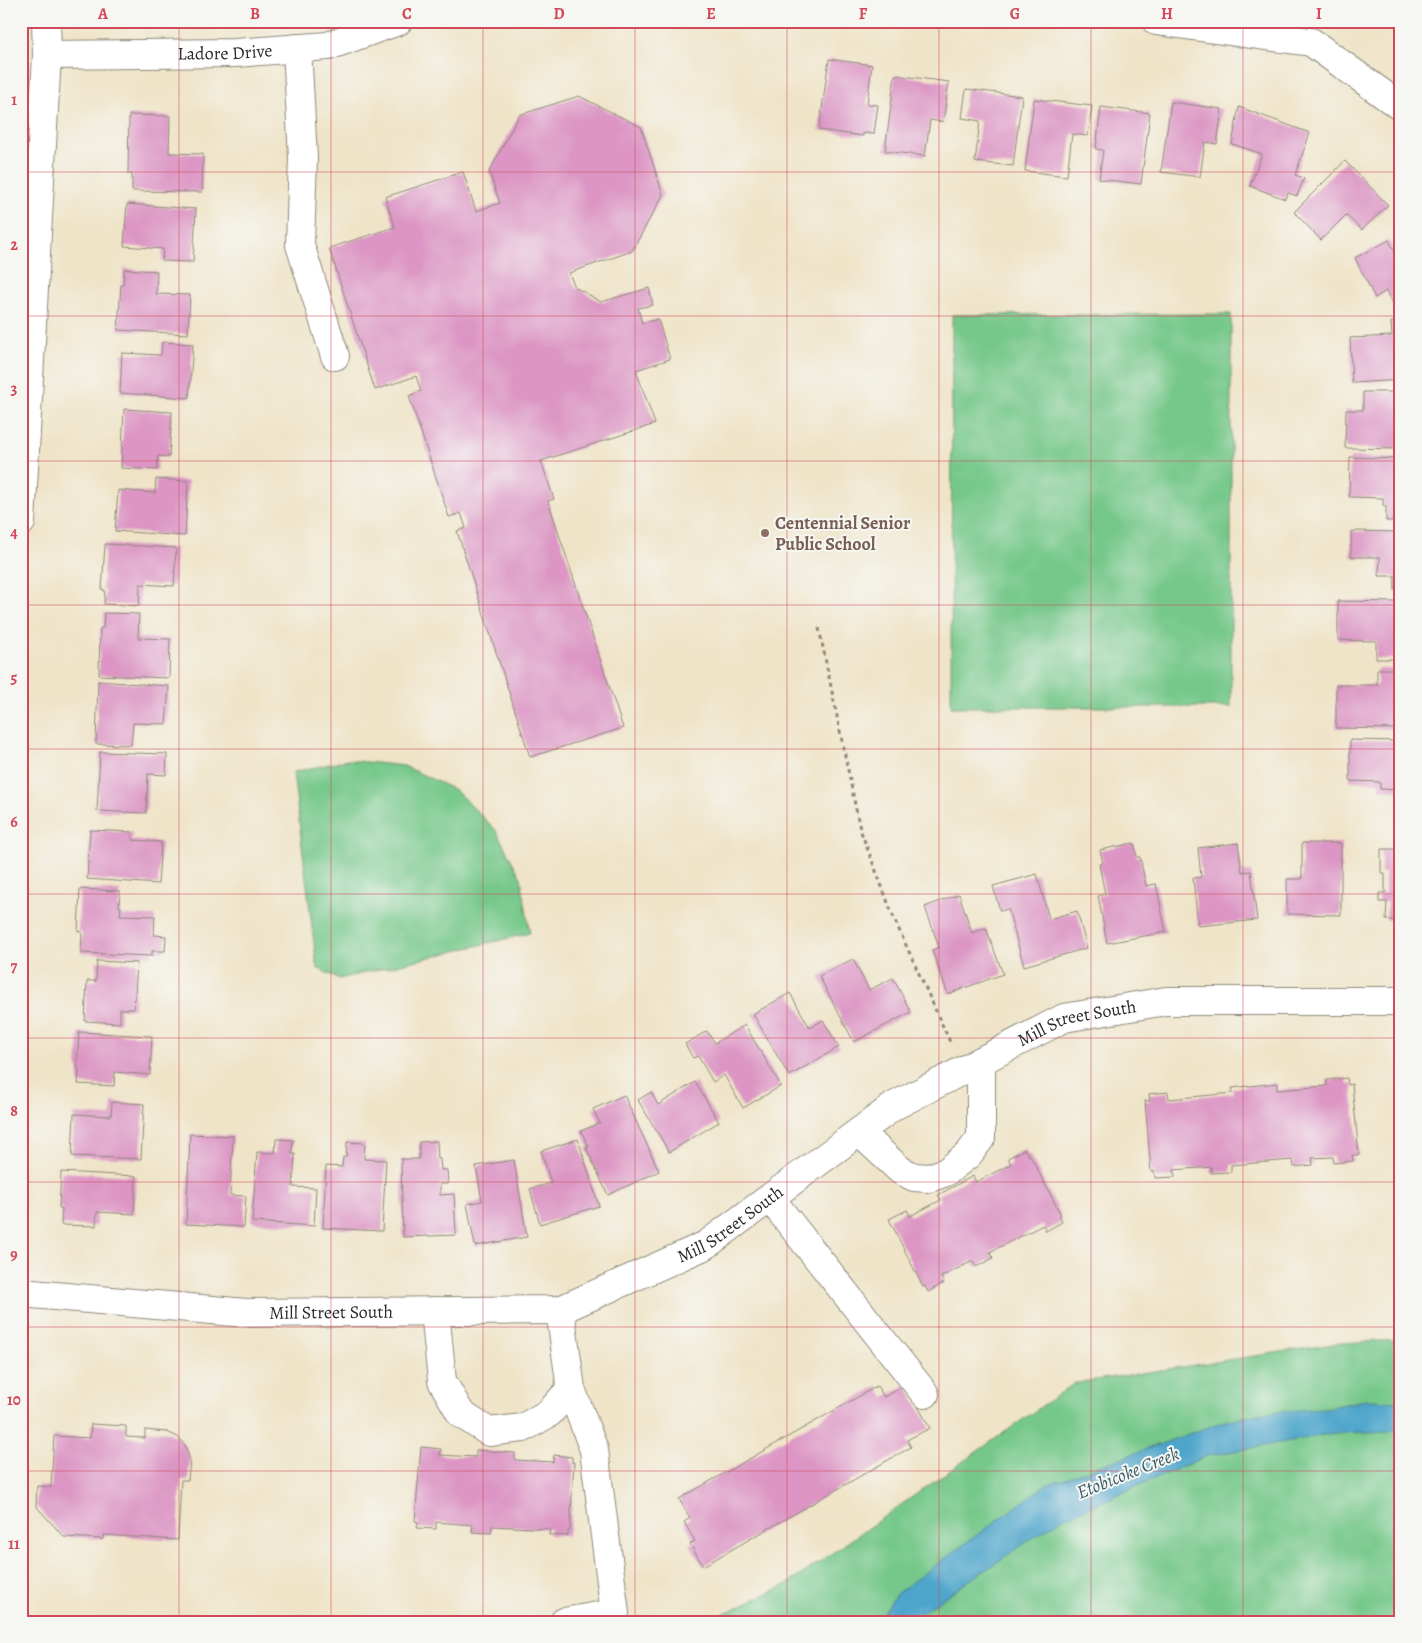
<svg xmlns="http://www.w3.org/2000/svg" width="1422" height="1643" font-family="Alegreya,serif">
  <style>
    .green { fill: #76c88a; stroke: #507a5a }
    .water { fill: #4ea5cb; stroke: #3c687b }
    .building { fill: #dc95c4 }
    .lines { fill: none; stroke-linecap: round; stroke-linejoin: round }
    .minor-casing { stroke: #8d887a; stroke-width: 30 }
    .path { stroke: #8d887a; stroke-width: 3; stroke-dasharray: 4 4; stroke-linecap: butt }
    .minor { stroke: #fff; stroke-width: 28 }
    .grid { fill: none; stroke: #d1495b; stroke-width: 1; stroke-opacity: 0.55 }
    .education-dot { fill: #8d6e63; stroke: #f6f6f2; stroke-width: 2 }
    .labels { text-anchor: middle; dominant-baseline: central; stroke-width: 4; stroke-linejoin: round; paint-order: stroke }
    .street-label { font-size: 18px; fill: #2b2b2b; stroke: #f6f6f2 }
    .education-label { font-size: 18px; font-weight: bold; fill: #785e54; stroke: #f6f6f2; text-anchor: start }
    .water-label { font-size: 19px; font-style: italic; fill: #395c6b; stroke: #f6f6f2 }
    .neatline { fill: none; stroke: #d1495b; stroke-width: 2 }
    .grid-label { font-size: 16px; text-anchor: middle; font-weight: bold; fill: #d1495b }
  </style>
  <rect width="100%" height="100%" fill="#f6f6f2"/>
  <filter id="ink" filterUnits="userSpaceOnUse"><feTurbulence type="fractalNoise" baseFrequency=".02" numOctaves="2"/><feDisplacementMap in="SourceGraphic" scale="10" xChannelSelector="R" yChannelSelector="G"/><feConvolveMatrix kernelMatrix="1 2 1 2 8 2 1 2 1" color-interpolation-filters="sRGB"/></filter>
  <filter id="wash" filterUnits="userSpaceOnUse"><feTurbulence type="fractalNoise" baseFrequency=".0096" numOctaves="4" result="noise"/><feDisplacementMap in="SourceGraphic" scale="20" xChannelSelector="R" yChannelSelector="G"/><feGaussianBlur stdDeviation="1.12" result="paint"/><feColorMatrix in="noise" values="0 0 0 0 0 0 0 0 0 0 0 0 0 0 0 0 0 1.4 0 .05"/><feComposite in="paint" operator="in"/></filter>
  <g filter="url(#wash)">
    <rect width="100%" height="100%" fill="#efe4c8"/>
    <path class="green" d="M1231,314V707H951L952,315Z
      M348,760L404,766L455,790L495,829L521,878L530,933L339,979L317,968L293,772Z
      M1401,1340V1622H705L788,1584L1075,1383L1341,1343Z"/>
    <path class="water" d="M1365,1400L1401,1401V1431L1334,1433L1207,1456L1061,1519L918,1615L914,1622H877L897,1593L1046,1485L1225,1421L1263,1413L1326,1408Z"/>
    <g id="blocks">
      <path class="building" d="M829,59L872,65L867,104L878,105L874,134L863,133V136L819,130Z
        M895,75L949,82L943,122L930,120L925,156L885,151Z
        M966,89L1022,96L1013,166L975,162L980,121L962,118Z
        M579,96L641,127L663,195L632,251L569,273L575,287L601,302L649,288L653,305L638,308L642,323L658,319L670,359L636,370L655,424L541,461L554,499L548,501L623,728L530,757L457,531L466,528L461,513L449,517L409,396L421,391L416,376L375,390L329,248L395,227L385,197L463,172L476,211L500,203L489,172L519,115Z
        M1034,99L1092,106L1088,136L1072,134L1067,176L1025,171Z
        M1171,102L1222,109L1217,144L1205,142L1200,177L1161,172Z
        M1101,107L1150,113L1141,184L1099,179L1103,150L1096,149Z
        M1239,107L1310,133L1295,175L1304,178L1297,196L1288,193L1285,199L1250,186L1262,154L1232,144Z
        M129,115L170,116L169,153L203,154L202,192L132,191V174H128Z
        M1345,161L1388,205L1362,230L1346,215L1321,240L1294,212Z
        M127,204L196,209L193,262L162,261L163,249L124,246Z
        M1389,240L1398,259L1401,258V302L1394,306L1386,291L1375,298L1355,258Z
        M124,269L157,271L156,294L190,295L188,334L118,330L121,284H123Z
        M1391,322H1401V380L1352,383L1350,338L1392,336Z
        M162,342L193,344L189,398L120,393L122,353L161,355Z
        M1363,392H1401V449L1345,448L1346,410H1363Z
        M124,409L172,412L169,457L158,456L157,470L121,468Z
        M1350,457L1401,459V521H1386V506H1383V498L1349,497Z
        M156,479L188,481L185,536L115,531L118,490L155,493Z
        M1351,531L1401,532V591H1395V576H1379L1380,557H1351Z
        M105,544L176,548L174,586L140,584L139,606L104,604L105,590H102Z
        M1338,601L1401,602V659H1376V641L1338,640Z
        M104,613L139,614L138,638L170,639L169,678L99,675L100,628H103Z
        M1377,669H1401V729L1336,728V685H1377Z
        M98,681L169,686L166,724L133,723L131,745L96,744Z
        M1350,740L1401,741V790L1380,789V782L1350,781Z
        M100,752L167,754L166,775L148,774L146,813L97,811Z
        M90,830L132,832V840L161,842L158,884L87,879Z
        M1134,843L1137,857H1140L1146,886L1156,884L1166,932L1107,943L1098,896L1105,894L1099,864L1103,863L1100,850Z
        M1238,843L1242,872L1251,871L1257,920L1198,926L1193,878L1201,877L1198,848Z
        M1302,843H1341V915L1287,914V879H1302Z
        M1381,849H1401V920H1386L1387,902H1379V893H1385V873H1381Z
        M1037,874L1049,919L1077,911L1087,948L1024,966L1008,909L1000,911L993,886Z
        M80,889L120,891L119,907H121L120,915L155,916L154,935L166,936L165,951H152V956L81,953L82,932L78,931Z
        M959,894L972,933L986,928L1003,974L948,994L932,950L939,947L925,907Z
        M853,959L869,990L893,978L911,1012L854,1042L819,976Z
        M97,961L137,963L134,1009H120V1023L85,1021L87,981H96Z
        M790,993L810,1028L823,1020L839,1047L789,1076L753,1014Z
        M745,1025L781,1086L743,1108L724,1075L713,1082L698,1056L693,1058L685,1044L707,1031L715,1043Z
        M79,1032L152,1036L150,1075L115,1072L114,1086L78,1084L79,1069L77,1068Z
        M1347,1078L1348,1085L1352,1084L1359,1155H1352L1353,1161L1334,1163L1333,1157L1312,1158L1313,1165L1294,1167L1293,1160L1231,1165V1172L1211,1173V1167L1174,1170L1175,1177L1155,1178L1154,1171L1151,1172L1145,1101H1150L1149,1094L1168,1092L1169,1099L1233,1093L1232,1088L1277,1083V1090L1327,1086V1080Z
        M695,1082L719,1122L669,1152L638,1100L651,1092L658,1105Z
        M624,1095L659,1171L608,1195L586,1148L589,1147L581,1131L600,1123L593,1109Z
        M112,1102L144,1104L141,1159L72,1156L74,1114L111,1116Z
        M190,1134L233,1136L230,1195L246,1196L244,1227L186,1224Z
        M276,1139L293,1140L292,1154H295L293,1187L316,1188L314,1226L252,1222L257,1152L275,1153Z
        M578,1139L599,1206L540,1224L530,1189L551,1183L541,1151Z
        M437,1141L438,1159H440L441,1170H447L448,1184H440V1195L454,1194L456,1235L403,1237L401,1159H419V1142Z
        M347,1142L365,1143L364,1159L386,1160L382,1231L323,1228L326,1166L342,1167L343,1157H346Z
        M1025,1149L1028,1155H1030L1061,1215L1059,1216L1062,1222L1046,1231L1043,1225L990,1252L993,1258L976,1267L973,1261L941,1277L944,1283L928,1292L925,1286L923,1287L889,1219L907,1210L910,1216L941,1200L938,1195L973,1176L976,1182L1011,1164L1008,1158Z
        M514,1160L527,1237L475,1246L467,1204L482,1201L476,1166Z
        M61,1172L136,1176L134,1214L97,1212L96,1226L61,1225L62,1208H59Z
        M906,1385L930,1428L907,1440L911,1447L703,1566L690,1544L695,1541L684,1522L690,1518L679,1499L877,1386L884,1397Z
        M91,1424L126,1426V1437L145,1438V1430L167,1432L178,1437L185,1445L190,1460L188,1480H181L178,1540L104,1535L103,1539L64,1537L36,1506L37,1486L51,1487L54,1436L90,1438Z
        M421,1447L441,1449L440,1455L476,1457V1450L515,1453V1460L553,1462L554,1455L572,1457V1463L574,1462L570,1531H568V1536L549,1535L550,1529L492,1526L491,1533L472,1532L473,1525L436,1522V1529L417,1528L418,1522L415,1521Z"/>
    </g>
  </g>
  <g filter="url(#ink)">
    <use href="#blocks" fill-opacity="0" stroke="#8d887a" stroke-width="1"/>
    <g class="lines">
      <g class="minor-casing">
        <g id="minor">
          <path d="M1156,21L1311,42L1401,107"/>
          <path d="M297,48L303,158L300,245L335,356"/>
          <path id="s1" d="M47,55L235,53L328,46L398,21"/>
          <path d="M21,522L47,55L46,21"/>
          <path d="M859,1132L900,1170L914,1177L929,1178L946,1172L968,1155L981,1138V1061"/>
          <path d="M770,1198L925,1394"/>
          <path id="s2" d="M21,1293L246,1313L560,1310L706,1245L894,1106L1064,1018L1166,1001H1401"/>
          <path d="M560,1310L571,1389L594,1450L615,1613L564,1622"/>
          <path d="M435,1311L442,1381L461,1414L489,1432L523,1428L549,1413L571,1389"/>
        </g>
      </g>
      <path class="path" d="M819,628L860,829L895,921L951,1044"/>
      <use href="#minor" class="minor"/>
    </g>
  </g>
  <path class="grid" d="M179,21V1622M331,21V1622M483,21V1622M635,21V1622M787,21V1622M939,21V1622M1091,21V1622M1243,21V1622M21,172H1401M21,316H1401M21,461H1401M21,605H1401M21,749H1401M21,894H1401M21,1038H1401M21,1182H1401M21,1327H1401M21,1471H1401"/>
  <circle class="education-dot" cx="765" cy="533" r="5"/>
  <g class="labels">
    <g class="street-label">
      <text stroke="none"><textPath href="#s1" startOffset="178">Ladore Drive</textPath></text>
      <text stroke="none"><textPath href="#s2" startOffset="1136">Mill Street South</textPath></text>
      <text stroke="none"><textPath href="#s2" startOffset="731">Mill Street South</textPath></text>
      <text stroke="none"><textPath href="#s2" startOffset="311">Mill Street South</textPath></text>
    </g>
    <g class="education-label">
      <text x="775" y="523">Centennial Senior<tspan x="775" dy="21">Public School</tspan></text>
    </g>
    <g class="water-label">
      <text transform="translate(1128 1473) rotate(-22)">Etobicoke Creek</text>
    </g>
  </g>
  <rect width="1422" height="1643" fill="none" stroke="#f6f6f2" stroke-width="55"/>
  <rect x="28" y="28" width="1366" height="1588" class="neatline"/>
  <g class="grid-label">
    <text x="103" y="19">A</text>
    <text x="255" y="19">B</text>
    <text x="407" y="19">C</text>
    <text x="559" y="19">D</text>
    <text x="711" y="19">E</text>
    <text x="863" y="19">F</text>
    <text x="1015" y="19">G</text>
    <text x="1167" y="19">H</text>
    <text x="1319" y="19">I</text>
    <text x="14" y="105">1</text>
    <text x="14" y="250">2</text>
    <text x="14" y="394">3</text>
    <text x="14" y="538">4</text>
    <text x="14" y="683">5</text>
    <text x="14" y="827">6</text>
    <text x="14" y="972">7</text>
    <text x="14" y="1116">8</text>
    <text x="14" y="1260">9</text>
    <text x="14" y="1405">10</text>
    <text x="14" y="1549">11</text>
  </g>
</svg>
